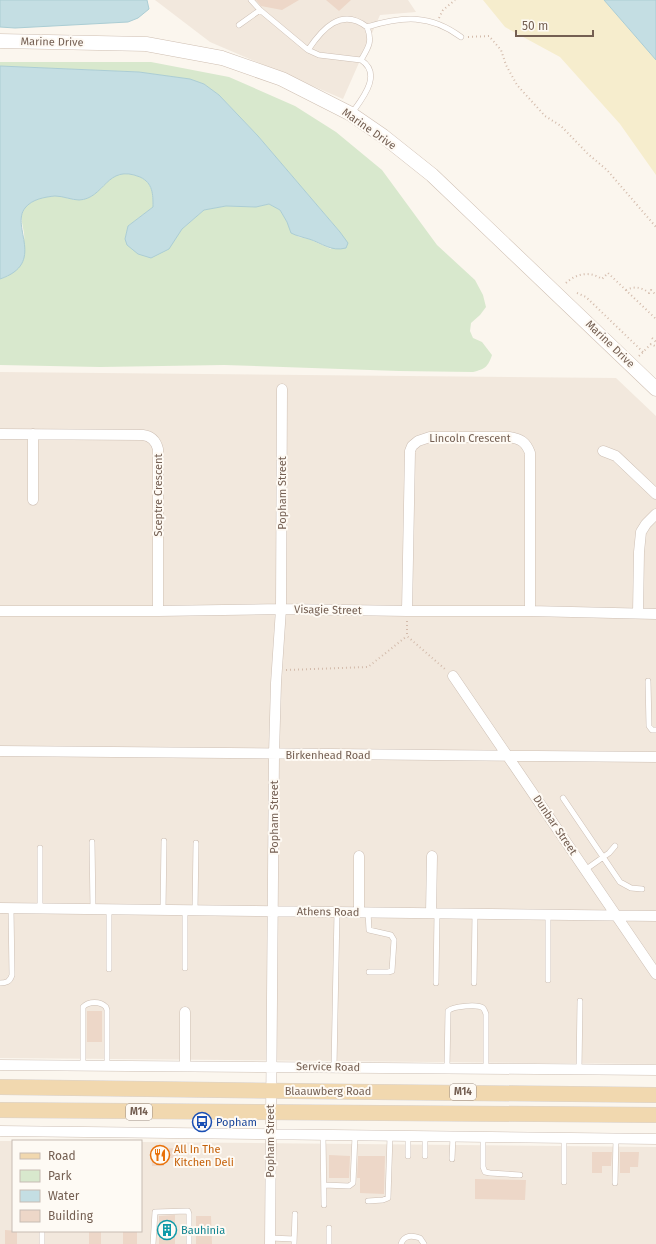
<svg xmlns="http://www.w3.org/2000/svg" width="656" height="1244" font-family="'Fira Sans',sans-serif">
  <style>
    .residential { fill: #f2e8dd }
    .green { fill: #d8e8cd }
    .sand { fill: #f6edcd }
    .water { fill: #c4dee3; stroke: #abcdd4 }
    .building { fill: #edd7c8 }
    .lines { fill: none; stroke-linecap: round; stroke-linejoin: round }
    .lane-casing { stroke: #cdbfb4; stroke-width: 6 }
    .street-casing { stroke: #cdbfb4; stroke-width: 11 }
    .secondary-casing { stroke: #cfbfb2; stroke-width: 15 }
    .primary-casing { stroke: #d8d2cf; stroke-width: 16 }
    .path { stroke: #d3bbab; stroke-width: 2; stroke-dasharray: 1 3; stroke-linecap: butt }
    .lane { stroke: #fff; stroke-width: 5 }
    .street { stroke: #fff; stroke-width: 10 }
    .secondary { stroke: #fff; stroke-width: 14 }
    .primary { stroke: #f1d8af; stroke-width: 15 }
    .labels { text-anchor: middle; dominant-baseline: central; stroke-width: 4; stroke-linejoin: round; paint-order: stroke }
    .shield { fill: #fefaf4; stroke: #9d8e83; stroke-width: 1 }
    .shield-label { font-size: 10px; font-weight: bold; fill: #745f52 }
    .street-label { font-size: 11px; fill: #745f52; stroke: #fefaf4 }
    .transit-label { font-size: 11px; fill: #164399; stroke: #fefaf4; text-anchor: start }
    .food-label { font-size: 11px; fill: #c56008; stroke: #fefaf4; text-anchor: start }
    .culture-label { font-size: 11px; fill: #0d838f; stroke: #fefaf4; text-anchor: start }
  </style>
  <rect width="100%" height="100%" fill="#fbf6ee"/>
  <path class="residential" d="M155,0H408L416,12L380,15L343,99L210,42Z
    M0,372L616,378L656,416V1064L0,1058Z
    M0,1141H13V1231H141V1142L656,1147V1244H0Z"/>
  <path class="green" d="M0,62H151L229,77L295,106L336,132L382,170L437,245L475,280L483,295L486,307L480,315L471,323L470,331L473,338L482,342L492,355C488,367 485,369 473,372L399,371L224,365L100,367L0,365V279L8,276C13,265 20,252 24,240C26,230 17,218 25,208C32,199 44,197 55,196C63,196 71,200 79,200C105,199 106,163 140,177C153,183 153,194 153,207L128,226L125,239L176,236L182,229L204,210L226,206L256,207L269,204L280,210L287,222L291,232L299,237L309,239L331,249L340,232L258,136L219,95L204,84L189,79L139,72L0,66Z"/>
  <path class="sand" d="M483,0H604L656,60V175L620,124L560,57L505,27Z"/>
  <path class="water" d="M0,0H147L149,9L138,18L128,22L15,28L0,27Z
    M604,0H656V60Z
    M0,66L139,72L190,79L204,84L219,95L258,136L340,232L348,243L346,248C331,252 322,243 309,239C302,237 297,236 291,233L287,222L280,210L269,204L256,207L226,206L204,210L182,229L169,249L151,258L138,254L127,245L125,239L128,226L153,207C153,194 153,183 140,177C106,163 105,199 79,200C72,200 63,196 55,196C45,197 32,199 25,208C10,227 47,263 0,279Z"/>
  <path class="building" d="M256,0H299L282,10L261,6Z
    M326,0H351L339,11Z
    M87,1011H102V1042H87Z
    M177,1148L178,1158H164V1166H152L151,1149Z
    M592,1152H612L611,1166H602V1173H592Z
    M620,1152H639L638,1167H630V1173H620Z
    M329,1155L350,1156L349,1178H329Z
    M358,1156H385L384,1194L360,1193V1178H357Z
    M475,1179L526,1180L525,1200L475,1199Z
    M175,1215V1244H159V1216Z
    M196,1216H211L212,1244H196Z
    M5,1230L17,1231V1244H5Z
    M89,1231H101V1244H89Z
    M123,1231H137V1244H123Z"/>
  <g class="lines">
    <g class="lane-casing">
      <path id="lane" d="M251,0L260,10L308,50
        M239,25L260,10
        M361,60C368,48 373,42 367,27C403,16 430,14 461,37
        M352,113C362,99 383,74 361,60L319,55L308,50C322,29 341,7 367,27
        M648,681L649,726L652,730H656
        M563,798L620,882L631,888L642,889
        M92,842L93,909
        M40,848V909
        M585,870L609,853L615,846
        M163,910L164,841
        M185,910V968
        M195,910L196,843
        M368,912L369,930L391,935L394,940L392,971L388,972H369
        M109,969V909
        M548,980V914
        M0,983C6,983 10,982 12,975L11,909
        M436,983L437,913
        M474,983L475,914
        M83,1065V1007C89,1001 100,1001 106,1007L107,1010V1065
        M334,1067L337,912
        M447,1068L448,1011C453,1006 478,1004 483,1008C485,1010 485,1012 486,1014V1069
        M579,1070L580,1001
        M323,1135L324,1205
        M425,1136V1156
        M483,1137V1167L485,1172L490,1173L520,1175
        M408,1156V1136
        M452,1159L453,1136
        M564,1182V1137
        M615,1183L616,1138
        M324,1185L349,1186L353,1183L355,1135
        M368,1201L383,1200L388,1198L390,1136
        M329,1228V1244
        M42,1231V1244
        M270,1238L294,1239
        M153,1244L155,1212L188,1211L189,1214V1244
        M294,1244L295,1214
        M401,1244C404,1235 412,1235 420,1238L424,1244"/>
    </g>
    <g class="street-casing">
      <path id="street" d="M0,434L143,435C151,436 156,441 158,449V611
        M603,451L616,456L656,494
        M33,500V434
        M0,611H158L281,609L407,611H530L656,614
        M407,611L410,451L412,446L418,441L430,437H509C521,439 526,442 530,453V611
        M638,613L639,552L641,532L646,524L656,514
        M453,676L656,974
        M0,751L656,757
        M359,856V912
        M0,908L656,916
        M431,913L432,856
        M185,1012V1066
        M0,1065L656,1070
        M0,1131L656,1139
        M270,1244L274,754L276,683L281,609L282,389"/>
    </g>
    <g class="secondary-casing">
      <path id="secondary" d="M0,41L146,44L222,58L282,79L351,114L383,136L432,175L656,389"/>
    </g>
    <g class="primary-casing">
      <path id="primary" d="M0,1087C219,1091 437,1092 656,1095
        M0,1110L656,1115"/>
    </g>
    <path class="path" d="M439,18L443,10L455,0
      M468,37L489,36L501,50L506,65L517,85L545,116L561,126L588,154L607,170L656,227
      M566,283C577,273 590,271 602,279L608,273L656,319
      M626,290C634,286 642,287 649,293L651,290L656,295
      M577,293L586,297L643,352
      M652,338L656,342
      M639,356L651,344L655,346L656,345
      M407,621V636L446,670
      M286,670L368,667L407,636"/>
    <use href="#lane" class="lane"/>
    <use href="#street" class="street"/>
    <use href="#secondary" class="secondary"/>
    <use href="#primary" class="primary"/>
  </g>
  <defs>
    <g id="bus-ring" transform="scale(1)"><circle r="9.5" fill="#fefaf4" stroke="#1a4fb4" stroke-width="1.5"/><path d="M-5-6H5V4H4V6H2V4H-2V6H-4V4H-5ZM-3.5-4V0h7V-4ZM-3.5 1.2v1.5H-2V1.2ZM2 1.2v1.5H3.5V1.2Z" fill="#1a4fb4"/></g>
    <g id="restaurant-ring" transform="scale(1)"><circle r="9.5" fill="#fefaf4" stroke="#e8710a" stroke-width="1.5"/><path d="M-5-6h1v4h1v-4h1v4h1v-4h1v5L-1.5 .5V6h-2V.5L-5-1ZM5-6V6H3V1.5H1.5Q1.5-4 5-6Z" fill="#e8710a"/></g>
    <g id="building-ring" transform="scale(1)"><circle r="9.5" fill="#fefaf4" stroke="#0f9aa8" stroke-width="1.5"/><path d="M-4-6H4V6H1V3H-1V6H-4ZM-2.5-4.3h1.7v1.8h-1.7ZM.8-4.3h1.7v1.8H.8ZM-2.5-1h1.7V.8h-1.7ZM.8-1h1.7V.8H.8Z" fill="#0f9aa8"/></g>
  </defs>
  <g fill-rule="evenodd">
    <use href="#bus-ring" x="202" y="1122"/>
    <use href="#restaurant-ring" x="160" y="1155"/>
    <use href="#building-ring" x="167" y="1230"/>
  </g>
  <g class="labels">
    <g class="shield">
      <rect x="450" y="1084" width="26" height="16" rx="3"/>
      <rect x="126" y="1104" width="26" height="16" rx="3"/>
    </g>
    <g class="shield-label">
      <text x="463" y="1092">M14</text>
      <text x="139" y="1112">M14</text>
    </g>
    <g class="street-label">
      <text transform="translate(52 42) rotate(1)">Marine Drive</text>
      <text transform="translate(369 129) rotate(35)">Marine Drive</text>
      <text transform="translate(610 344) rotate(44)">Marine Drive</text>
      <text x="470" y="438">Lincoln Crescent</text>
      <text transform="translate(282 493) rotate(-90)">Popham Street</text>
      <text transform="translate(158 495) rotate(-90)">Sceptre Crescent</text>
      <text transform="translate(328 610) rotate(1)">Visagie Street</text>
      <text x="328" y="755">Birkenhead Road</text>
      <text transform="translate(274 817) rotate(-90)">Popham Street</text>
      <text transform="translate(555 825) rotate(56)">Dunbar Street</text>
      <text transform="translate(328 912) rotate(1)">Athens Road</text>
      <text transform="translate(328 1067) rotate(1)">Service Road</text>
      <text x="328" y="1091">Blaauwberg Road</text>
      <text transform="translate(270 1141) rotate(-90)">Popham Street</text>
    </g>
    <g class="transit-label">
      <text x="216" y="1122">Popham</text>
    </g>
    <g class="food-label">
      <text x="174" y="1149">All In The<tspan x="174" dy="13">Kitchen Deli</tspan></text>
    </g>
    <g class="culture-label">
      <text x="181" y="1230">Bauhinia</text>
    </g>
  </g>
  <rect x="12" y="1140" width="130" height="92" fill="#fefaf4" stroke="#c7bcb3"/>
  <rect x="20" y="1153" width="20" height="6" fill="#f1d8af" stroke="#c7bcb3"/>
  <text x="48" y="1160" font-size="12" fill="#745f52">Road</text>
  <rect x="20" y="1170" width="20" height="12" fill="#d8e8cd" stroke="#c7bcb3"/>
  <text x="48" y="1180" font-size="12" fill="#745f52">Park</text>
  <rect x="20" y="1190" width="20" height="12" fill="#c4dee3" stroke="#c7bcb3"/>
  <text x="48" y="1200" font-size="12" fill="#745f52">Water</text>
  <rect x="20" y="1210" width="20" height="12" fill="#edd7c8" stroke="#c7bcb3"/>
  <text x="48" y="1220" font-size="12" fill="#745f52">Building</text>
  <path d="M516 30v6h77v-6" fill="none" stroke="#745f52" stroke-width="2"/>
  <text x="522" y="30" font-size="12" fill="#745f52" stroke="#fefaf4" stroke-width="3" paint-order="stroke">50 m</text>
</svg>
